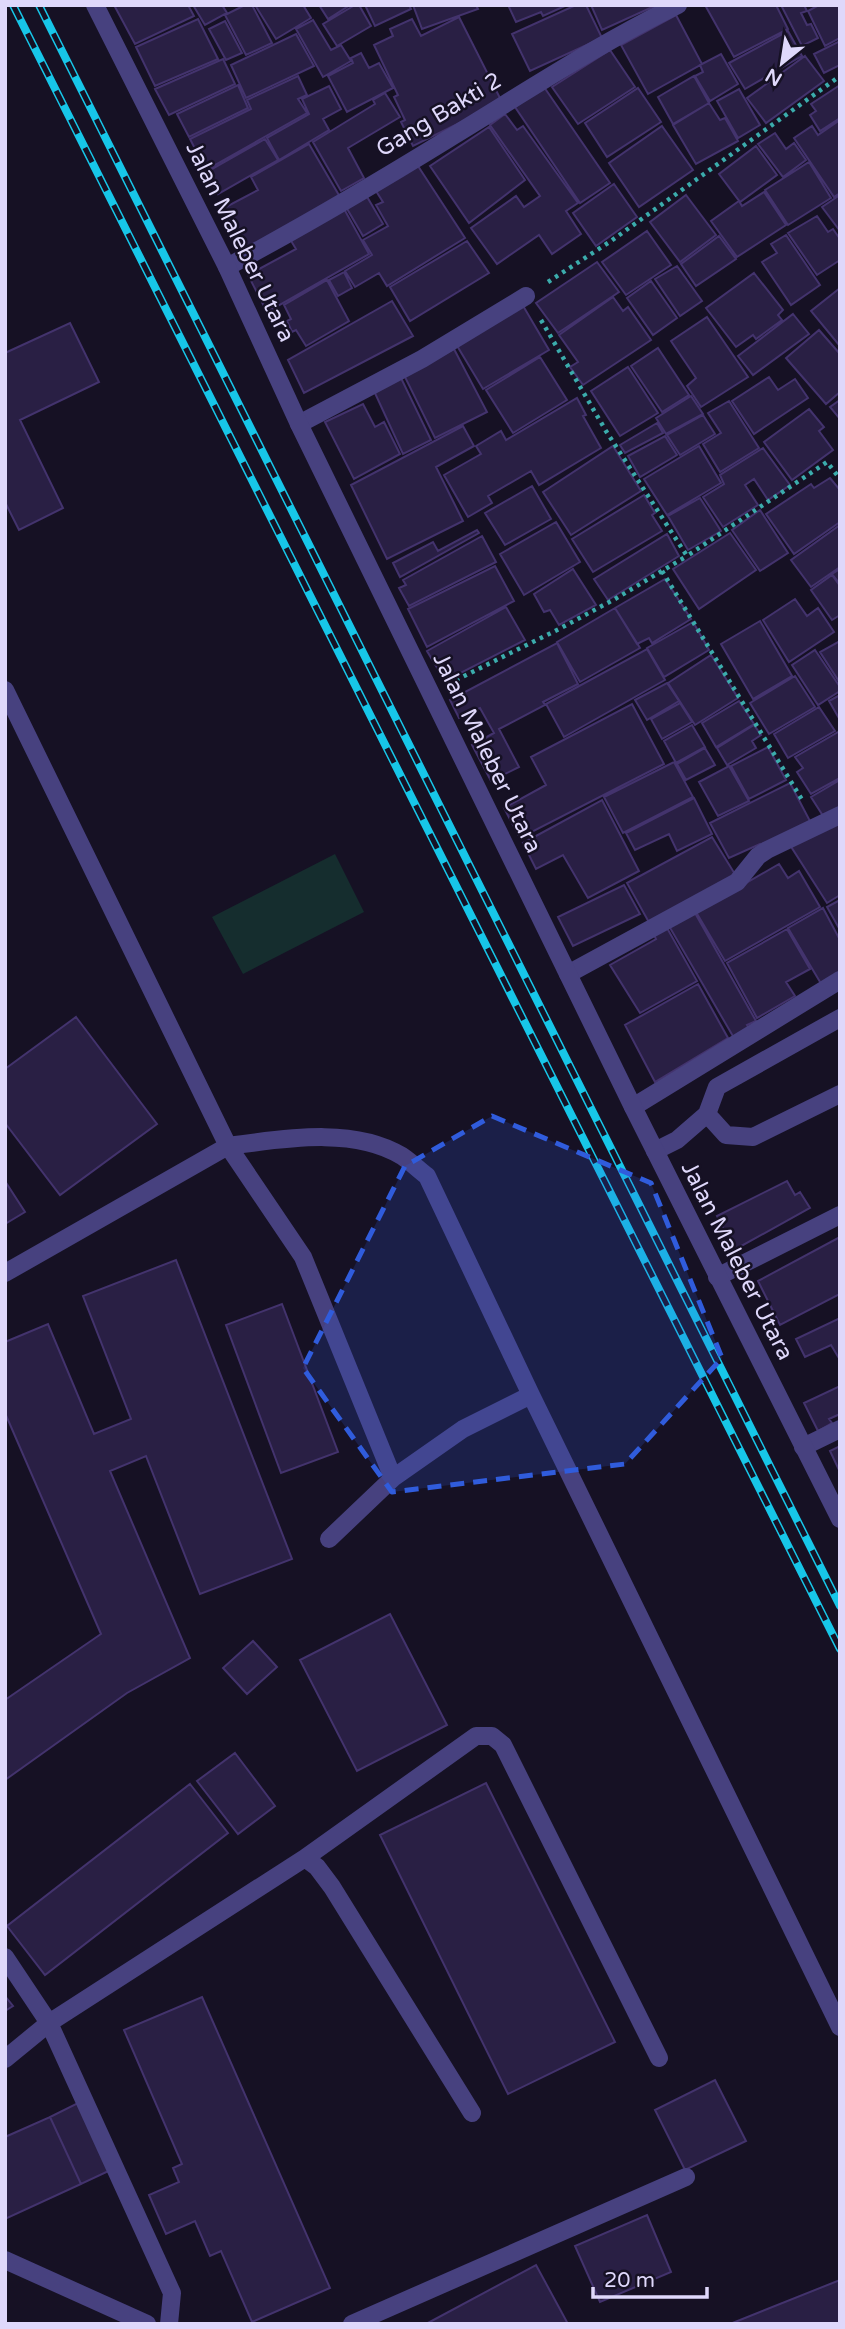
<svg xmlns="http://www.w3.org/2000/svg" width="845" height="2329" font-family="'Varela Round',sans-serif">
  <style>
    .green { fill: #152d2e }
    .building { fill: #291f44; stroke: #43336d; stroke-width: 2 }
    .lines { fill: none; stroke-linecap: round; stroke-linejoin: round }
    .path { stroke: #3bacac; stroke-width: 4.5; stroke-dasharray: 3.5 5; stroke-linecap: butt }
    .service { stroke: #47417f; stroke-width: 18 }
    .minor { stroke: #47417f; stroke-width: 18 }
    .tertiary { stroke: #47417f; stroke-width: 18 }
    .rail-casing { stroke: #17c6e8; stroke-width: 8 }
    .rail { stroke: #161124; stroke-width: 5; stroke-dasharray: 16; stroke-linecap: butt }
    .marked { fill: #305cdc; fill-opacity: 0.2; stroke: #305cdc; stroke-width: 5; stroke-dasharray: 14 9; stroke-linejoin: round }
    .labels { text-anchor: middle; dominant-baseline: central; stroke-width: 5; stroke-linejoin: round; paint-order: stroke }
    .street-label { font-size: 23px; fill: #dfd8fb; stroke: #161124 }
  </style>
  <rect width="100%" height="100%" fill="#161124"/>
  <path class="green" d="M335,854L364,912L243,974L212,917Z"/>
  <path class="building" d="M114,5H188L194,16L135,44Z
    M193,5H222L227,13L205,25Z
    M245,5H252L272,43L246,55L225,15Z
    M255,5H303L311,18L276,39Z
    M319,5H350L328,19Z
    M355,5H359L371,26L337,46L323,24Z
    M365,5H409L411,9L375,26Z
    M413,5H476L478,9L422,29Z
    M508,5H567L543,16L541,12L516,22Z
    M576,5H586L602,38L530,71L512,34Z
    M591,5H657L602,30Z
    M705,5H776L788,29L734,57Z
    M781,5H804L807,11L801,13L807,25L811,24L818,38L802,46Z
    M819,5H840V38L825,46L808,11Z
    M676,15L702,64L648,94L621,45Z
    M459,17L502,102L413,146L401,122L405,120L394,97L398,95L374,45L393,36L390,29L412,19L421,36Z
    M198,19L218,59L155,86L136,47Z
    M313,20L331,50L341,45L351,61L323,77L296,29Z
    M225,21L242,53L226,60L209,29Z
    M788,31L802,56L745,89L729,63Z
    M296,34L314,66L246,98L231,65Z
    M840,41V65L824,73L814,54Z
    M610,50L635,87L578,124L552,87Z
    M361,53L369,68L379,63L393,88L347,112L328,76L353,63L351,58Z
    M721,54L738,84L710,101L695,76L703,72L700,65Z
    M805,56L824,81L766,123L747,98Z
    M223,59L235,84L169,115L155,89Z
    M298,76L307,95L298,99L307,113L206,170L190,139L251,109L247,100Z
    M694,76L709,103L673,124L658,97Z
    M238,85L248,108L189,137L177,114Z
    M840,85V118L820,131L810,115L816,111L811,104Z
    M329,86L341,109L323,119L329,130L279,160L267,138L309,114L302,99Z
    M544,87L610,183L580,203L515,107Z
    M638,88L661,122L607,157L585,123Z
    M739,89L760,125L738,138L717,101Z
    M385,93L400,117L348,148L364,178L341,191L313,142L375,104L373,100Z
    M709,103L720,120L725,118L738,141L696,164L673,125Z
    M505,114L517,130L523,126L578,203L566,211L581,234L552,254L539,235L497,264L471,228L516,196L524,207L540,196L490,125Z
    M840,120V193L834,197L794,138L812,126L818,135Z
    M662,126L693,170L639,207L609,163Z
    M489,127L525,180L469,223L430,166Z
    M775,133L786,149L794,143L806,160L783,177L758,144Z
    M265,139L278,160L218,194L207,172Z
    M309,144L340,197L248,252L224,208L258,190L251,177Z
    M756,146L777,175L740,202L719,174Z
    M809,162L831,198L788,225L765,190Z
    M418,166L465,238L387,286L379,273L355,287L345,271L372,255L363,240L388,226L376,205L383,202L376,191Z
    M614,184L637,217L596,246L573,213Z
    M764,192L786,225L737,257L711,221L739,201L742,206Z
    M366,195L383,224L363,236L346,207Z
    M686,195L716,235L680,262L650,222Z
    M840,195V231L822,207Z
    M343,207L369,254L267,312L248,275L296,249L290,239Z
    M817,216L828,232L833,229L840,239V260L817,275L788,233Z
    M647,231L671,265L626,295L602,262Z
    M786,235L820,285L791,305L762,262L777,253L771,244Z
    M719,236L736,259L696,286L681,264Z
    M467,241L489,273L410,321L390,287Z
    M597,262L619,292L558,333L536,303Z
    M677,266L702,301L680,316L655,279Z
    M344,272L352,288L338,296L329,280Z
    M754,273L783,310L778,315L782,320L756,339L753,335L736,347L706,308Z
    M327,280L349,321L306,346L296,330L292,332L287,321L291,319L284,305Z
    M651,281L677,318L653,335L627,298Z
    M840,288V344L839,345L811,311Z
    M613,297L623,311L628,307L651,340L583,385L570,367L578,362L559,335Z
    M392,301L413,336L304,393L288,360Z
    M522,304L549,350L483,389L456,344Z
    M793,314L809,334L753,375L738,356Z
    M707,317L748,377L701,407L687,386L696,378L671,341Z
    M70,323L99,382L20,420L63,508L19,530L5,502V353Z
    M819,330L840,354V392L826,404L786,358Z
    M658,348L689,395L662,412L631,366Z
    M454,349L487,412L435,438L404,375Z
    M540,357L567,400L513,433L486,390Z
    M628,367L658,413L620,436L591,391Z
    M769,377L778,390L795,379L808,398L754,434L732,401Z
    M401,378L431,440L403,454L374,391Z
    M691,396L703,414L666,434L656,418Z
    M577,398L586,415L583,416L601,448L539,485L531,471L488,496L492,503L468,517L444,475L481,454L476,446L501,431L506,440Z
    M840,400V419L830,407Z
    M729,401L759,448L720,472L703,444L721,433L708,413Z
    M363,404L375,427L384,422L400,454L354,479L325,422Z
    M809,409L824,427L819,431L833,450L792,480L764,442Z
    M703,415L715,434L680,455L667,435Z
    M657,423L663,433L625,453L620,445Z
    M463,426L474,446L436,467L463,521L387,559L351,485Z
    M665,436L677,455L640,477L628,456Z
    M613,446L641,491L571,535L543,492Z
    M699,446L721,483L667,515L644,479Z
    M763,448L790,485L768,500L754,479L745,485L758,505L723,527L703,497L724,484L720,475Z
    M830,478L840,490V522L794,554L766,514L811,484L814,488Z
    M532,486L551,519L505,545L485,513Z
    M644,495L655,513L652,515L662,531L593,572L572,539Z
    M700,498L721,531L688,550L668,516Z
    M760,510L788,553L760,571L732,530Z
    M556,522L580,562L524,595L500,554Z
    M840,525V567L811,587L791,560Z
    M477,530L479,533L400,577L393,563L433,542L438,551Z
    M730,533L756,570L699,609L673,569Z
    M667,534L679,556L608,600L594,579Z
    M482,536L496,562L409,606L399,588L406,585L403,580Z
    M495,566L514,601L427,647L408,609Z
    M573,569L596,605L559,625L550,610L544,612L534,594Z
    M840,569V584L832,574Z
    M832,575L840,586V615L832,620L811,590Z
    M665,579L691,619L652,643L649,638L637,644L615,608Z
    M795,599L807,616L818,608L834,632L789,662L763,620Z
    M506,607L525,640L445,681L427,651Z
    M615,608L640,648L580,682L557,642Z
    M760,621L792,676L753,699L721,644Z
    M693,622L709,650L664,677L647,648Z
    M840,641V683L820,652Z
    M557,643L578,684L543,702L545,705L499,729L519,767L491,781L472,745L494,733L480,708L459,718L450,700Z
    M647,649L665,680L564,737L546,704Z
    M815,650L840,687V691L818,705L792,665Z
    M711,655L738,698L695,725L668,683Z
    M795,676L815,707L769,734L750,703Z
    M667,683L679,701L647,720L635,700Z
    M840,695V720L829,701Z
    M739,701L754,724L716,747L702,723Z
    M680,703L692,722L662,739L651,719Z
    M632,704L664,764L520,838L504,808L546,785L531,757Z
    M819,707L835,731L788,758L774,734Z
    M692,725L705,747L676,763L664,741Z
    M754,725L761,735L752,741L756,748L727,765L717,748Z
    M840,731V778L811,794L797,772L803,768L795,757Z
    M768,747L786,780L749,799L731,766Z
    M705,748L715,765L686,780L677,764Z
    M674,762L693,797L623,833L604,797Z
    M729,766L749,801L718,816L699,782Z
    M840,780V811L825,819L811,797Z
    M790,783L811,823L762,847L760,844L729,858L710,823Z
    M694,798L712,834L677,851L669,834L635,850L626,833Z
    M602,800L639,871L588,898L563,855L536,869L523,843Z
    M840,818V895L827,903L790,845Z
    M712,837L738,879L651,926L627,883Z
    M779,864L788,878L799,871L820,907L725,961L696,912Z
    M624,885L640,914L573,946L558,917Z
    M840,900V930L827,907Z
    M823,908L840,940V977L823,987L788,928Z
    M695,913L756,1021L747,1025L750,1030L734,1038L669,926Z
    M667,928L697,981L640,1013L610,965L656,939L654,935Z
    M787,929L810,969L786,982L795,996L757,1018L727,963Z
    M698,984L728,1038L655,1082L625,1025Z
    M76,1017L157,1124L60,1195L5,1123V1069Z
    M5,1181L25,1212L5,1224Z
    M787,1181L795,1195L800,1192L810,1208L734,1250L717,1216Z
    M840,1237V1294L780,1325L758,1281Z
    M176,1260L292,1559L200,1594L146,1456L110,1471L190,1658L127,1693L5,1780V1700L101,1634L5,1413V1342L48,1324L94,1434L131,1419L83,1296Z
    M282,1304L338,1452L281,1473L226,1325Z
    M840,1318V1360L831,1345L805,1357L796,1339Z
    M840,1386V1414L829,1419L832,1423L818,1431L804,1403Z
    M840,1446V1472L830,1451Z
    M390,1614L447,1725L357,1771L300,1660Z
    M253,1641L277,1667L247,1694L223,1668Z
    M235,1753L275,1806L238,1834L197,1781Z
    M486,1783L615,2042L508,2094L380,1835Z
    M190,1784L228,1833L45,1975L7,1926Z
    M5,1996L13,2006L5,2011Z
    M202,1997L330,2288L252,2322L221,2251L210,2256L195,2221L166,2234L149,2195L179,2182L173,2168L182,2164L124,2030Z
    M715,2080L746,2141L685,2170L655,2110Z
    M82,2101L115,2168L81,2184L50,2117Z
    M50,2117L81,2184L5,2219V2137Z
    M647,2215L671,2272L600,2302L575,2246Z
    M536,2265L568,2324H426Z
    M840,2280V2324H730Z"/>
  <g class="lines">
    <path class="path" d="M548,282L611,241L840,76
      M541,320L606,431L687,556L827,462L840,479
      M662,571L804,803
      M456,680L559,629L615,599L687,556"/>
    <path class="service" d="M5,690L228,1146L5,1273
      M707,1114L726,1135L753,1137L840,1094
      M655,1151L677,1140L707,1114L717,1087L840,1018
      M717,1277L840,1215
      M393,1478L303,1257L228,1146C282,1139 353,1126 402,1156C411,1162 419,1170 427,1176L531,1395L840,2027
      M329,1539L393,1478L463,1429L531,1395
      M305,1858L476,1736H492L503,1745L659,2058
      M5,1957L49,2023L172,2293L169,2324
      M5,2059L49,2023L305,1858L317,1867L332,1887L472,2113
      M5,2260L147,2324
      M352,2324L686,2177"/>
    <path class="minor" d="M227,267C302,227 375,184 448,139C524,93 598,44 678,5
      M299,424L422,359L526,296
      M568,974L737,882L758,856L767,850L840,815
      M633,1107L840,980
      M803,1447L840,1429"/>
    <path class="tertiary" d="M95,5L227,267L299,424L633,1107L840,1519"/>
    <g class="rail-casing">
      <path id="rail" d="M13,5L840,1649
        M39,5L840,1606"/>
    </g>
    <use href="#rail" class="rail"/>
  </g>
  <path class="marked" d="M492,1116L651,1183L722,1358L625,1464L392,1492L303,1368L405,1166Z"/>
  <g class="labels">
    <g class="street-label">
      <text transform="translate(439 115) rotate(-31)">Gang Bakti 2</text>
      <text transform="translate(240 242) rotate(64)">Jalan Maleber Utara</text>
      <text transform="translate(487 753) rotate(64)">Jalan Maleber Utara</text>
      <text transform="translate(737 1261) rotate(63)">Jalan Maleber Utara</text>
    </g>
  </g>
  <rect width="845" height="2329" fill="none" stroke="#dfd8fb" stroke-width="14"/>
  <g transform="translate(782 63) rotate(210)" stroke="#161124" stroke-width="5" paint-order="stroke">
  <path d="M0-5L12 26L0 18L-12 26Z" fill="#dfd8fb"/>
  <text y="-10" font-size="19" font-weight="bold" text-anchor="middle" fill="#dfd8fb">N</text>
  </g>
  <path d="M593 2287v10h114v-10" fill="none" stroke="#dfd8fb" stroke-width="3.5"/>
  <text x="604" y="2287" font-size="21" fill="#dfd8fb" stroke="#161124" stroke-width="5" paint-order="stroke">20 m</text>
</svg>
